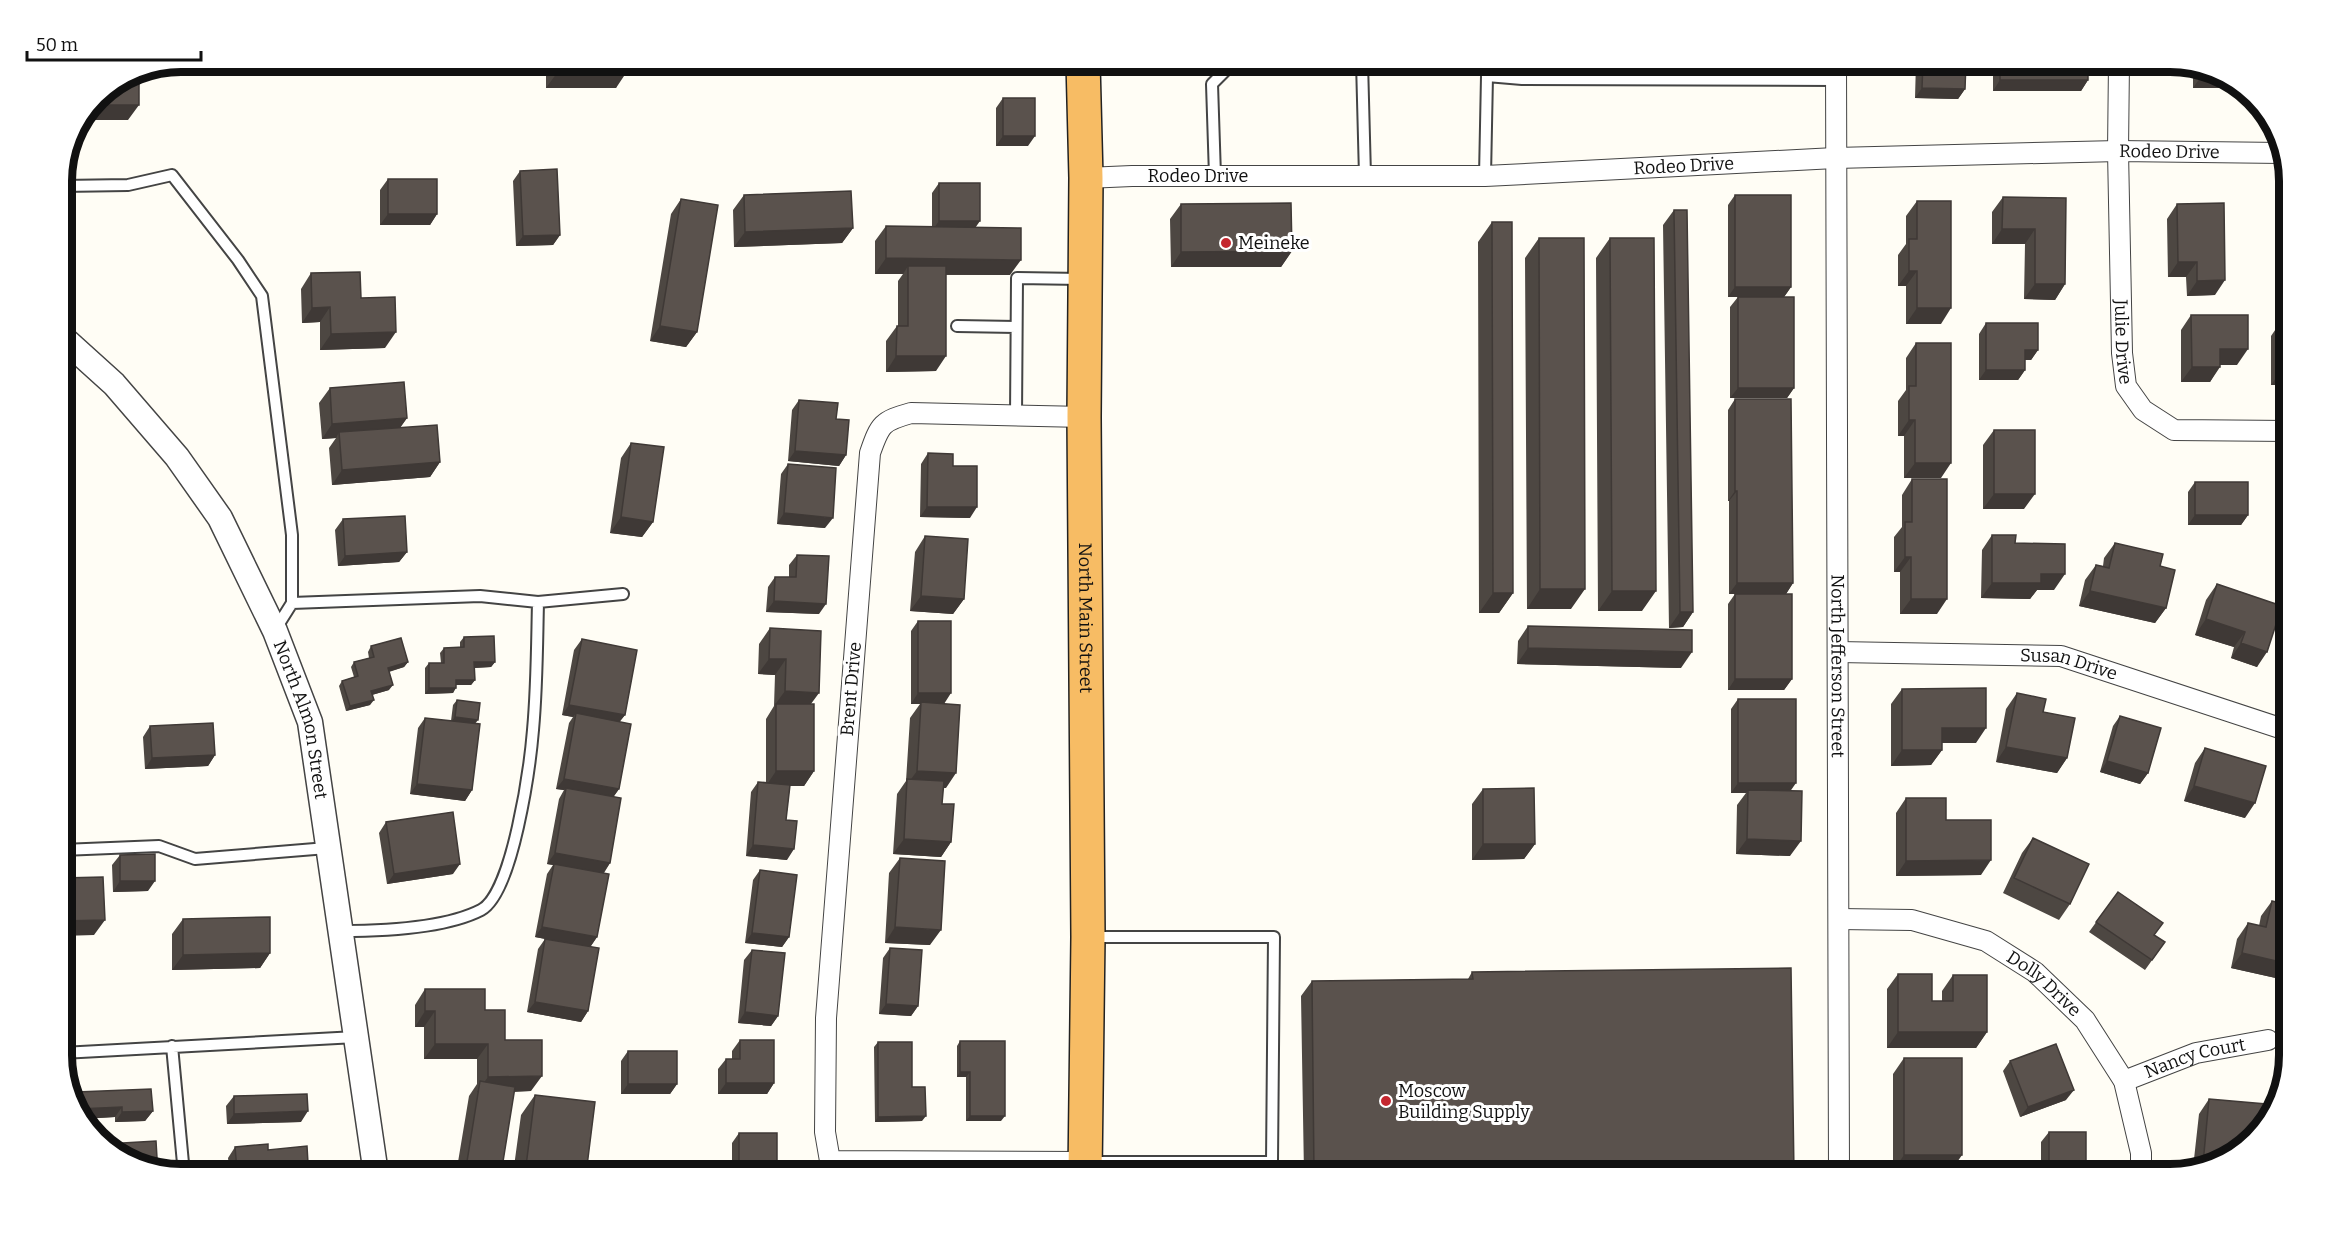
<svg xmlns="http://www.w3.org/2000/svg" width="2351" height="1236" font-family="Bitter,serif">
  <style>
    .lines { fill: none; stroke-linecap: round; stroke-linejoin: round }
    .service-casing { stroke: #444; stroke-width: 14 }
    .minor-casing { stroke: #444; stroke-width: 22 }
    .tertiary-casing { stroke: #444; stroke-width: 27 }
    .trunk-casing { stroke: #222; stroke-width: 36 }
    .service { stroke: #fff; stroke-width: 10 }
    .minor { stroke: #fff; stroke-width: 20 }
    .tertiary { stroke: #fff; stroke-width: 24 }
    .trunk { stroke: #f7bc64; stroke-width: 33 }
    .wall { fill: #4d4742 }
    .shaded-wall { fill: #3f3936 }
    .building { fill: #5a524d; stroke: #3f3936; stroke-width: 1.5 }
    .poi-dot { fill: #c4262e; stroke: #fff; stroke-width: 2 }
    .labels { text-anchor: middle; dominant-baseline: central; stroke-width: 6; stroke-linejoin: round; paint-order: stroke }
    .street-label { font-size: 18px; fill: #111; stroke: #fff }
    .poi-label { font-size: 18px; fill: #111; stroke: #fff; text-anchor: start }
    .rim { fill: none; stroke: #111; stroke-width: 8 }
  </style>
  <rect width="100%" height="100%" fill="#fffdf5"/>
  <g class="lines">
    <g class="service-casing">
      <path id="service" d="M1362,62L1365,176
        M1486,62L1487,76
        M1215,176L1212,84L1234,62
        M1485,176L1487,76L1522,79L1836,80
        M62,186L128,185L172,175L238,260L262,296L292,535V603L275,630
        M957,326L1016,327
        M1016,416L1017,278L1082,279
        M292,603L480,596L538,602L623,594
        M62,850L159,846L195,859L327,848
        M341,931C381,931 444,929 481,910C513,893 530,766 533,730C537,687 537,644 538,602
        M172,1046L184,1174
        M62,1053L356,1037
        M1089,1162H1272L1274,937H1090
        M672,1174V1169"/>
    </g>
    <g class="minor-casing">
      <g id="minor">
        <path id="s1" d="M1836,62L1839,1174"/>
        <path id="s2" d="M2119,62L2118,151L2122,353L2126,386L2143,410L2174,430L2289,431"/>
        <path id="s3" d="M1086,178L1132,176H1485L1835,158L2118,151L2282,153"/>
        <path d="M1084,417L911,413C882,421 880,424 870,453L826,1018L825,1132L830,1161L1085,1162"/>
        <path id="s4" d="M1838,652L2061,656L2289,731"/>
        <path id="s5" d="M1839,919L1912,920L1986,941L2035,972L2085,1020L2124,1081L2141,1153V1174"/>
        <path id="s6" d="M2124,1081L2196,1053L2268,1040"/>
      </g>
    </g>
    <g class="tertiary-casing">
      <g id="tertiary">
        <path id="s7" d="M62,337L114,384L177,457L220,518L275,631L310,722L376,1174"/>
      </g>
    </g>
    <g class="trunk-casing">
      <g id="trunk">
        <path id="s8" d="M1083,62L1086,178L1084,417L1088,937L1085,1174"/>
      </g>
    </g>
    <use href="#service" class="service"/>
    <use href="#minor" class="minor"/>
    <use href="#tertiary" class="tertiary"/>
    <use href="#trunk" class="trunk"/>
  </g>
  <path class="wall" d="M546,62H626L616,88H546Z
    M1916,62H1966L1965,89L1958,99L1915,98Z
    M1993,62H2088V80L2081,91H1993Z
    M2193,67L2223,74L2231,88H2193Z
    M1003,98L1028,146H996V108Z
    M520,171L560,235L553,245L516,246L513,181Z
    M388,179L437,214L430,225H380V190Z
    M939,183L975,227L1010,275H946L936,371L886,372V341L897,326H898V281L903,274H875V241L886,226L932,227V193Z
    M744,195L853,228L842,243L734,247L733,210Z
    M1735,195L1791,287L1784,297H1728V205Z
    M2003,197L2066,198L2065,284L2055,300L2024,299L2025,244H1992V212Z
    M681,199L697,332L686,347L650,341L671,214Z
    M1917,201L1941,324H1906V286H1898V255L1906,244V216Z
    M1181,204L1292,251L1281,267H1171L1170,219Z
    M2177,204L2215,295L2187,296L2186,277H2168L2167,219Z
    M1674,210L1693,612L1683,627L1669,628L1663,225Z
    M1492,222L1513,593L1499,613H1479L1478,242Z
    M1539,238L1571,609H1527L1525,258Z
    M1610,238L1642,611H1598L1596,258Z
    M311,273L361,298L385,348L320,350V322L302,323L301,289Z
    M1738,297L1794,388L1787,398H1730V307Z
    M2191,315L2237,365H2220L2210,382H2181V330Z
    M2282,320L2289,385H2271V336Z
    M1986,323L2038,350L2031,360H2025V370L2018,380H1979V334Z
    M1916,343L1941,478H1904V436H1898V401L1906,390V358Z
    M330,388L407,418L400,428L440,462L430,477L332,485L329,448L336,438L322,439L319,403Z
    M1735,399L1793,583L1786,594H1729V501H1728V410Z
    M799,400L836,419L846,455L839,466L788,461L792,410Z
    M1994,430L2024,509H1983V445Z
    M631,443L653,522L642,537L610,533L621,458Z
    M928,453L970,518L920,517L921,464Z
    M788,464L825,528L777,524L781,474Z
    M1912,479L1937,614H1900V572H1894V537L1902,527V495Z
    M2195,482L2248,515L2241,525H2188V492Z
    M343,519L407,552L399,562L338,566L335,530Z
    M1992,535L2015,543L2054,590H2037L2030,599L1981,598L1982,550Z
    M925,536L964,599L953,614L910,611L915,552Z
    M2115,543L2160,566L2166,608L2155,623L2079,606L2085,580L2096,565L2103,566L2104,558Z
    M797,555L819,614L766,612L768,587L775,577H789V565Z
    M2217,584L2282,606L2257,667L2231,658L2234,647L2195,635L2206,600Z
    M1735,594L1792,679L1784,690H1728V604Z
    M918,621L944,704L946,788H943L942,804L951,842L941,857L893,854L897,794L906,781L910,718L920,704H911V631Z
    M1528,626L1681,668L1517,664L1518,641Z
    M770,628L811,704L814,771L804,786H790L786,820L787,860L746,856L751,792L758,782L766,783V719L774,706L775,675L758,674L759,644Z
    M464,637L495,662L491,667L475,668V680L471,685H456L453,693L425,694V668L429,663H441L440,653L444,648L460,647V642Z
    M582,639L625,715L620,721L619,789L613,797L610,863L604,873L597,937L591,946L588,1011L581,1022L527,1012L538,949L545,939L535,937L547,874L553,865L547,864L559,799L564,790L556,789L569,723L573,717L562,715L574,650Z
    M371,646L408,662L404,667L389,672V690L372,695L370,705L346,711L339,686L342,681L354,677L351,667L354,662L369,658L368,652Z
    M1902,689L1976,743H1942V750L1931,765L1891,766V704Z
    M2017,693L2043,712L2067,758L2057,773L1996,762L2006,709Z
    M1738,699L1791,791L1790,856L1736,854L1737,805L1746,793H1731V709Z
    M457,700L475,723L472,790L465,801L410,794L418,728L425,718L451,721L453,705Z
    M2120,716L2148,773L2140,784L2100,772L2113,726Z
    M150,726L215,755L208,766L145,769L143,737Z
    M2205,748L2245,818L2184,801L2195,763Z
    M1483,789L1535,844L1524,859L1472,860V804Z
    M1906,798L1946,820L1981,875L1896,876V813Z
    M386,822L453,874L387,884L379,833Z
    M2033,838L2070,904L2059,920L2003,893L2022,853Z
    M120,855L148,891L113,892L112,865Z
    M900,858L930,945L885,943L889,873Z
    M760,870L789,937L782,947L745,943L753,880Z
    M2118,892L2154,935L2165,942L2145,970L2089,932Z
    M2272,901L2289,905V981L2231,968L2237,939L2248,923L2259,926L2261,916Z
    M183,919L270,953L260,968L172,970V934Z
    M890,948L918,1006L911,1016L879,1014L883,958Z
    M752,950L778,1016L771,1026L738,1023L744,960Z
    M1472,972L1794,1174H1304L1301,996L1312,981L1468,979Z
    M1898,974L1932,1001H1942V991L1953,975L1987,1032L1976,1048H1887V989Z
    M425,989L485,1010L505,1040L531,1091L514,1092L501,1174H456L469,1096L477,1084V1059H424V1027H415V1005Z
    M740,1040L774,1083L767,1094H718V1069L726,1059H732V1051Z
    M960,1041L1001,1121H966V1077H957V1046Z
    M878,1042L912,1087L922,1121L875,1122L874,1047Z
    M628,1051L677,1084L670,1094H621V1061Z
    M1904,1058L1951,1171H1893V1074Z
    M2010,1061L2066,1100L2020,1117L2003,1071Z
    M77,1092L153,1111L145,1121L115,1122V1117L81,1119L74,1097Z
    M535,1095L586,1174H513L521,1115Z
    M234,1096L301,1122L227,1124L226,1106Z
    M2209,1099L2230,1158L2193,1168L2199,1114Z
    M2049,1132L2086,1174H2041V1142Z
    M739,1133L777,1174H732V1143Z
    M235,1147L268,1150L308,1163L301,1174H230L228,1158Z
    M913,1168L1004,1174H908Z"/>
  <path class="shaded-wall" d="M557,73H626L616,88H546Z
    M2200,78H2227L2234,84L2231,88H2193Z
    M2000,80H2088L2081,91H1993Z
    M1922,88L1965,89L1958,99L1915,98Z
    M91,105H139L128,120H81Z
    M1003,136H1035L1028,146H996Z
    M388,214H437L430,225H380Z
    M939,221H980L973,231H932Z
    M853,228L842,243L734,247L745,232Z
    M2002,229H2035L2025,244H1992Z
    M560,235L553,245L516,246L523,236Z
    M1292,251L1281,267H1171L1181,252Z
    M886,258L1021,260L1010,275L908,274V266L903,274H875Z
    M2178,262H2197L2186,277H2168Z
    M1909,271H1917L1906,286H1898Z
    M2225,280L2215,295L2187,296L2197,281Z
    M2035,284H2065L2055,300L2024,299Z
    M1735,287H1791L1784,297H1728Z
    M330,307L320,322L302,323L312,308Z
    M1917,308H1951L1941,324H1906Z
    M660,326L697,332L686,347L650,341Z
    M396,332L385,348L320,350L331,334Z
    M2220,349H2248L2237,365H2210Z
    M2025,350H2038L2031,360H2018Z
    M896,356H946L936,371L886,372Z
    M2192,367H2220L2210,382H2181Z
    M1986,370H2025L2018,380H1979Z
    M2282,370H2289V385H2271Z
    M1738,388H1794L1787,398H1730Z
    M407,418L396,433L339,432L336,438L322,439L332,424Z
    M1909,420H1915L1904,436H1898Z
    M795,451L846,455L839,466L788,461Z
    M440,462L430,477L332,485L342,470Z
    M1915,463H1951L1941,478H1904Z
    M1735,491H1737L1729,501H1728Z
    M1994,494H2035L2024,509H1983Z
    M927,507H977L970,518L920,517Z
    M784,513L833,518L825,528L777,524Z
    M2195,515H2248L2241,525H2188Z
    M621,517L653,522L642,537L610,533Z
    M407,552L399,562L338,566L345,556Z
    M1905,557H1911L1900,572H1894Z
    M2041,574H2065L2054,590H2037L2030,599L1981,598L1992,583Z
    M1737,583H1793L1786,594H1729Z
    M1540,589H1585L1571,609H1527Z
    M1612,591H1656L1642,611H1598Z
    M2090,591L2166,608L2155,623L2079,606Z
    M1493,593H1513L1499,613H1479Z
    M921,596L964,599L953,614L910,611Z
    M1911,599H1947L1937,614H1900Z
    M774,601L826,604L819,614L766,612Z
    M1680,612H1693L1683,627L1669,628Z
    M2206,619L2245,632L2234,647L2195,635Z
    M2241,643L2267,652L2257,667L2231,658Z
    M1528,648L1692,652L1681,668L1517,664Z
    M769,659H786L775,675L758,674Z
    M408,662L404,667L384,673L388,668Z
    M474,662H495L491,667L471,668Z
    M1735,679H1792L1784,690H1728Z
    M456,680H475L471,685H452Z
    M393,685L389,690L368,696L371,691Z
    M429,688H456L453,693L425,694Z
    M785,691L819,693L808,708L776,704L774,706Z
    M918,693H951L944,704H911Z
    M374,700L370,705L346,711L350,706Z
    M569,705L625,715L617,725L576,713L573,717L562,715Z
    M455,717L478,720L474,725L451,722Z
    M1942,728H1986L1976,743H1931Z
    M2006,747L2067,758L2057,773L1996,762Z
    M1902,750H1942L1931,765L1891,766Z
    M215,755L208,766L145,769L152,758Z
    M2107,761L2148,773L2140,784L2100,772Z
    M776,771H814L804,786H766Z
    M917,771L956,773L946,788L906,786Z
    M564,779L619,789L612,799L566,788L564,790L556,789Z
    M1738,783H1796L1789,793L1748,790L1746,793H1731Z
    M417,784L472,790L465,801L410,794Z
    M2194,786L2255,803L2245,818L2184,801Z
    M904,839L951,842L941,857L893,854Z
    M1747,839L1801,841L1790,856L1736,854Z
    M1483,844H1535L1524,859L1472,860Z
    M753,845L794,849L787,860L746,856Z
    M555,853L610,863L603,873L547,864Z
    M1991,860L1981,875L1896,876L1906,861Z
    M460,864L453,874L387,884L394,874Z
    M120,881H155L148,891L113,892Z
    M105,920L94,935L62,936V921Z
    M542,927L597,937L590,947L535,937Z
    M895,927L941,930L930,945L885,943Z
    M752,933L789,937L782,947L745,943Z
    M270,953L260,968L172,970L183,955Z
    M2242,953L2289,964V981L2231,968Z
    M535,1002L588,1011L581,1022L527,1012Z
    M886,1004L918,1006L911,1016L879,1014Z
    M425,1011H435L424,1027H415Z
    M745,1012L778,1016L771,1026L738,1023Z
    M1898,1032H1987L1976,1048H1887Z
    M435,1044H488L477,1059H424Z
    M960,1072H970L966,1077H957Z
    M542,1076L531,1091L477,1092L488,1077Z
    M726,1083H774L767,1094H718Z
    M628,1084H677L670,1094H621Z
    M2074,1090L2066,1100L2020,1117L2028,1107Z
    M122,1107L115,1117L81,1119L78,1109Z
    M153,1111L145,1121L115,1122L122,1112Z
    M308,1111L301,1122L227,1124L234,1114Z
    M926,1116L922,1121L875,1122L878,1117Z
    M970,1116H1005L1001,1121H966Z
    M1904,1155H1962L1951,1171H1893Z
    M157,1158L150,1167L128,1162L125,1159Z
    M308,1163L301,1174H234L237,1170Z"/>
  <path class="building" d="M557,62H626V73H557Z
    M1923,62H1966L1965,89L1922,88Z
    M2000,62H2088V80H2000Z
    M2200,69L2223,74L2227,78H2200Z
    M136,70H139V105H91L97,96Z
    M1003,98H1035V136H1003Z
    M557,169L560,235L523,236L520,171Z
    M388,179H437V214H388Z
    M939,183H980V221H939Z
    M851,191L853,228L745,232L744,195Z
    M1735,195H1791V287H1735Z
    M2003,197L2066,198L2065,284H2035V229H2002Z
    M681,199L718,205L697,332L660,326Z
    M1917,201H1951V308H1917V271H1909V239H1917Z
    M1291,203L1292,251L1181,252V204Z
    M2224,203L2225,280L2197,281V262H2178L2177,204Z
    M1674,210H1687L1693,612H1680Z
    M1492,222H1512L1513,593H1493Z
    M886,226L1021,228V260L886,258Z
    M1539,238H1584L1585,589H1540Z
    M1610,238H1654L1656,591H1612Z
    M908,266H946V356H896L897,326H908Z
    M360,272L361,298L395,297L396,332L331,334L330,307L312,308L311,273Z
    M1738,297H1794V388H1738Z
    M2191,315H2248V349H2220V367H2192Z
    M2282,320H2289V370H2282Z
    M1986,323H2038V350H2025V370H1986Z
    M1916,343H1951V463H1915V420H1909V386H1916Z
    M404,382L407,418L332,424L330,388Z
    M1735,399H1791L1793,583H1737V491H1735Z
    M799,400L838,403L836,419L849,420L846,455L795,451Z
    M437,425L440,462L342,470L339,432Z
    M1994,430H2035V494H1994Z
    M631,443L664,447L653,522L621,517Z
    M928,453L953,454V466H977V507H927Z
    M788,464L836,468L833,518L784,513Z
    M1912,479H1947V599H1911V557H1905V522H1912Z
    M2195,482H2248V515H2195Z
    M405,516L407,552L345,556L343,519Z
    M1992,535H2016L2015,543L2065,544V574H2041V583H1992Z
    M925,536L968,539L964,599L921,596Z
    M2115,543L2163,554L2160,566L2175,570L2166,608L2090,591L2096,565L2109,568Z
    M797,555L829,556L826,604L774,601L775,577H796Z
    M2217,584L2282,606L2267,652L2241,643L2245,632L2206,619Z
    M1735,594H1792V679H1735Z
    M918,621H951V693H918Z
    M1528,626L1692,630V652L1528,648Z
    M770,628L821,631L819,693L785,691L786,659H769Z
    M494,636L495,662H474L475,680H456V688H429V663H444V648L464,647V637Z
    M401,638L408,662L388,668L393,685L371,691L374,700L350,706L342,681L358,676L354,662L374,657L371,646Z
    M582,639L637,650L625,715L569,705Z
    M1986,688V728H1942V750H1902V689Z
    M2017,693L2046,699L2043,712L2075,718L2067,758L2006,747Z
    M1738,699H1796V783H1738Z
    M457,700L480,703L478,720L455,717Z
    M921,702L960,705L956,773L917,771Z
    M776,704H814V771H776Z
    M576,713L631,724L619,789L564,779Z
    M2120,716L2161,728L2148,773L2107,761Z
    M425,718L480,724L472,790L417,784Z
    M213,723L215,755L152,758L150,726Z
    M2205,748L2266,766L2255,803L2194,786Z
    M907,779L944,781L942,804H954L951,842L904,839Z
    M758,782L790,785L786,820L797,821L794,849L753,845Z
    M566,788L621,798L610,863L555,853Z
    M1534,788L1535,844H1483V789Z
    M1748,790L1802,791L1801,841L1747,839Z
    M1906,798H1946V820H1991V860L1906,861Z
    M453,812L460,864L394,874L386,822Z
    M2033,838L2089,864L2070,904L2014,878Z
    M155,854V881H120V855Z
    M900,858L945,861L941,930L895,927Z
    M554,864L609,874L597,937L542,927Z
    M760,870L797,875L789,937L752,933Z
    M103,877L105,920L62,921V878Z
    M2118,892L2163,923L2154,935L2165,942L2152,960L2096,922Z
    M2272,901L2289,905V964L2242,953L2248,923L2266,927Z
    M270,917V953L183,955V919Z
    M545,939L599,948L588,1011L535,1002Z
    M890,948L922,950L918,1006L886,1004Z
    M752,950L785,953L778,1016L745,1012Z
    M1791,968L1794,1174H1314L1312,981L1473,979L1472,972Z
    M1898,974H1932V1001H1953V975H1987V1032H1898Z
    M425,989H485V1010H505V1040H542V1076L488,1077V1044H435V1011H425Z
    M740,1040H774V1083H726V1059H740Z
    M960,1041H1005V1116H970V1072H960Z
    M878,1042H912V1087H925L926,1116L878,1117Z
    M2056,1044L2074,1090L2028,1107L2010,1061Z
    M628,1051H677V1084H628Z
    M1904,1058H1962V1155H1904Z
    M480,1081L515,1087L501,1174H465Z
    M151,1089L153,1111L122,1112V1107L78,1109L77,1092Z
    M307,1094L308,1111L234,1114V1096Z
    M535,1095L595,1102L586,1174H525Z
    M2209,1099L2266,1104L2264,1122L2230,1158L2208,1164H2203Z
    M2049,1132H2086V1174H2049Z
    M739,1133H777V1174H739Z
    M156,1141L157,1158L125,1159L107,1144Z
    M268,1144V1150L307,1146L308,1163L237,1170L235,1147Z
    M1004,1167V1174H913V1168Z"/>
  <g class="poi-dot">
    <circle cx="1226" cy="243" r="6"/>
    <circle cx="1386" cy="1101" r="6"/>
  </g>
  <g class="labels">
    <g class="street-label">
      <text stroke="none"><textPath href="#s3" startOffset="1084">Rodeo Drive</textPath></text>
      <text stroke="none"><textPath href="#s3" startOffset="598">Rodeo Drive</textPath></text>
      <text stroke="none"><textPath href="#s3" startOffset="112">Rodeo Drive</textPath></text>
      <text stroke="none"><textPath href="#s2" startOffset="280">Julie Drive</textPath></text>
      <text stroke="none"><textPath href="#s8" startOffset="556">North Main Street</textPath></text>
      <text stroke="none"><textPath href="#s1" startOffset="604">North Jefferson Street</textPath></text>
      <text stroke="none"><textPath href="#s4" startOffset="232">Susan Drive</textPath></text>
      <text transform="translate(851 689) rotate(-85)">Brent Drive</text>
      <text stroke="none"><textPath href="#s7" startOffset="460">North Almon Street</textPath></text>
      <text stroke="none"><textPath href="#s5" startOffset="222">Dolly Drive</textPath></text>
      <text stroke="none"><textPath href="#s6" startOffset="75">Nancy Court</textPath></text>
    </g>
    <g class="poi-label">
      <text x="1238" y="243">Meineke</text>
      <text x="1398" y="1091">Moscow<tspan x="1398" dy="21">Building Supply</tspan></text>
    </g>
  </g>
  <path d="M0 0H2351V1236H0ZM181 72H2170A109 109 0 0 1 2279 181V1055A109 109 0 0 1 2170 1164H181A109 109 0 0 1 72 1055V181A109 109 0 0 1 181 72Z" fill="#fff" fill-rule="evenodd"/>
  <path class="rim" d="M181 72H2170A109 109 0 0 1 2279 181V1055A109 109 0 0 1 2170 1164H181A109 109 0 0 1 72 1055V181A109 109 0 0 1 181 72Z"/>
  <path d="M27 51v9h174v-9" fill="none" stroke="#111111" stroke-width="3"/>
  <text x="36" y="51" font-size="18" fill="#111111" stroke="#ffffff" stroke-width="4.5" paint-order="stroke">50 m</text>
</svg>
